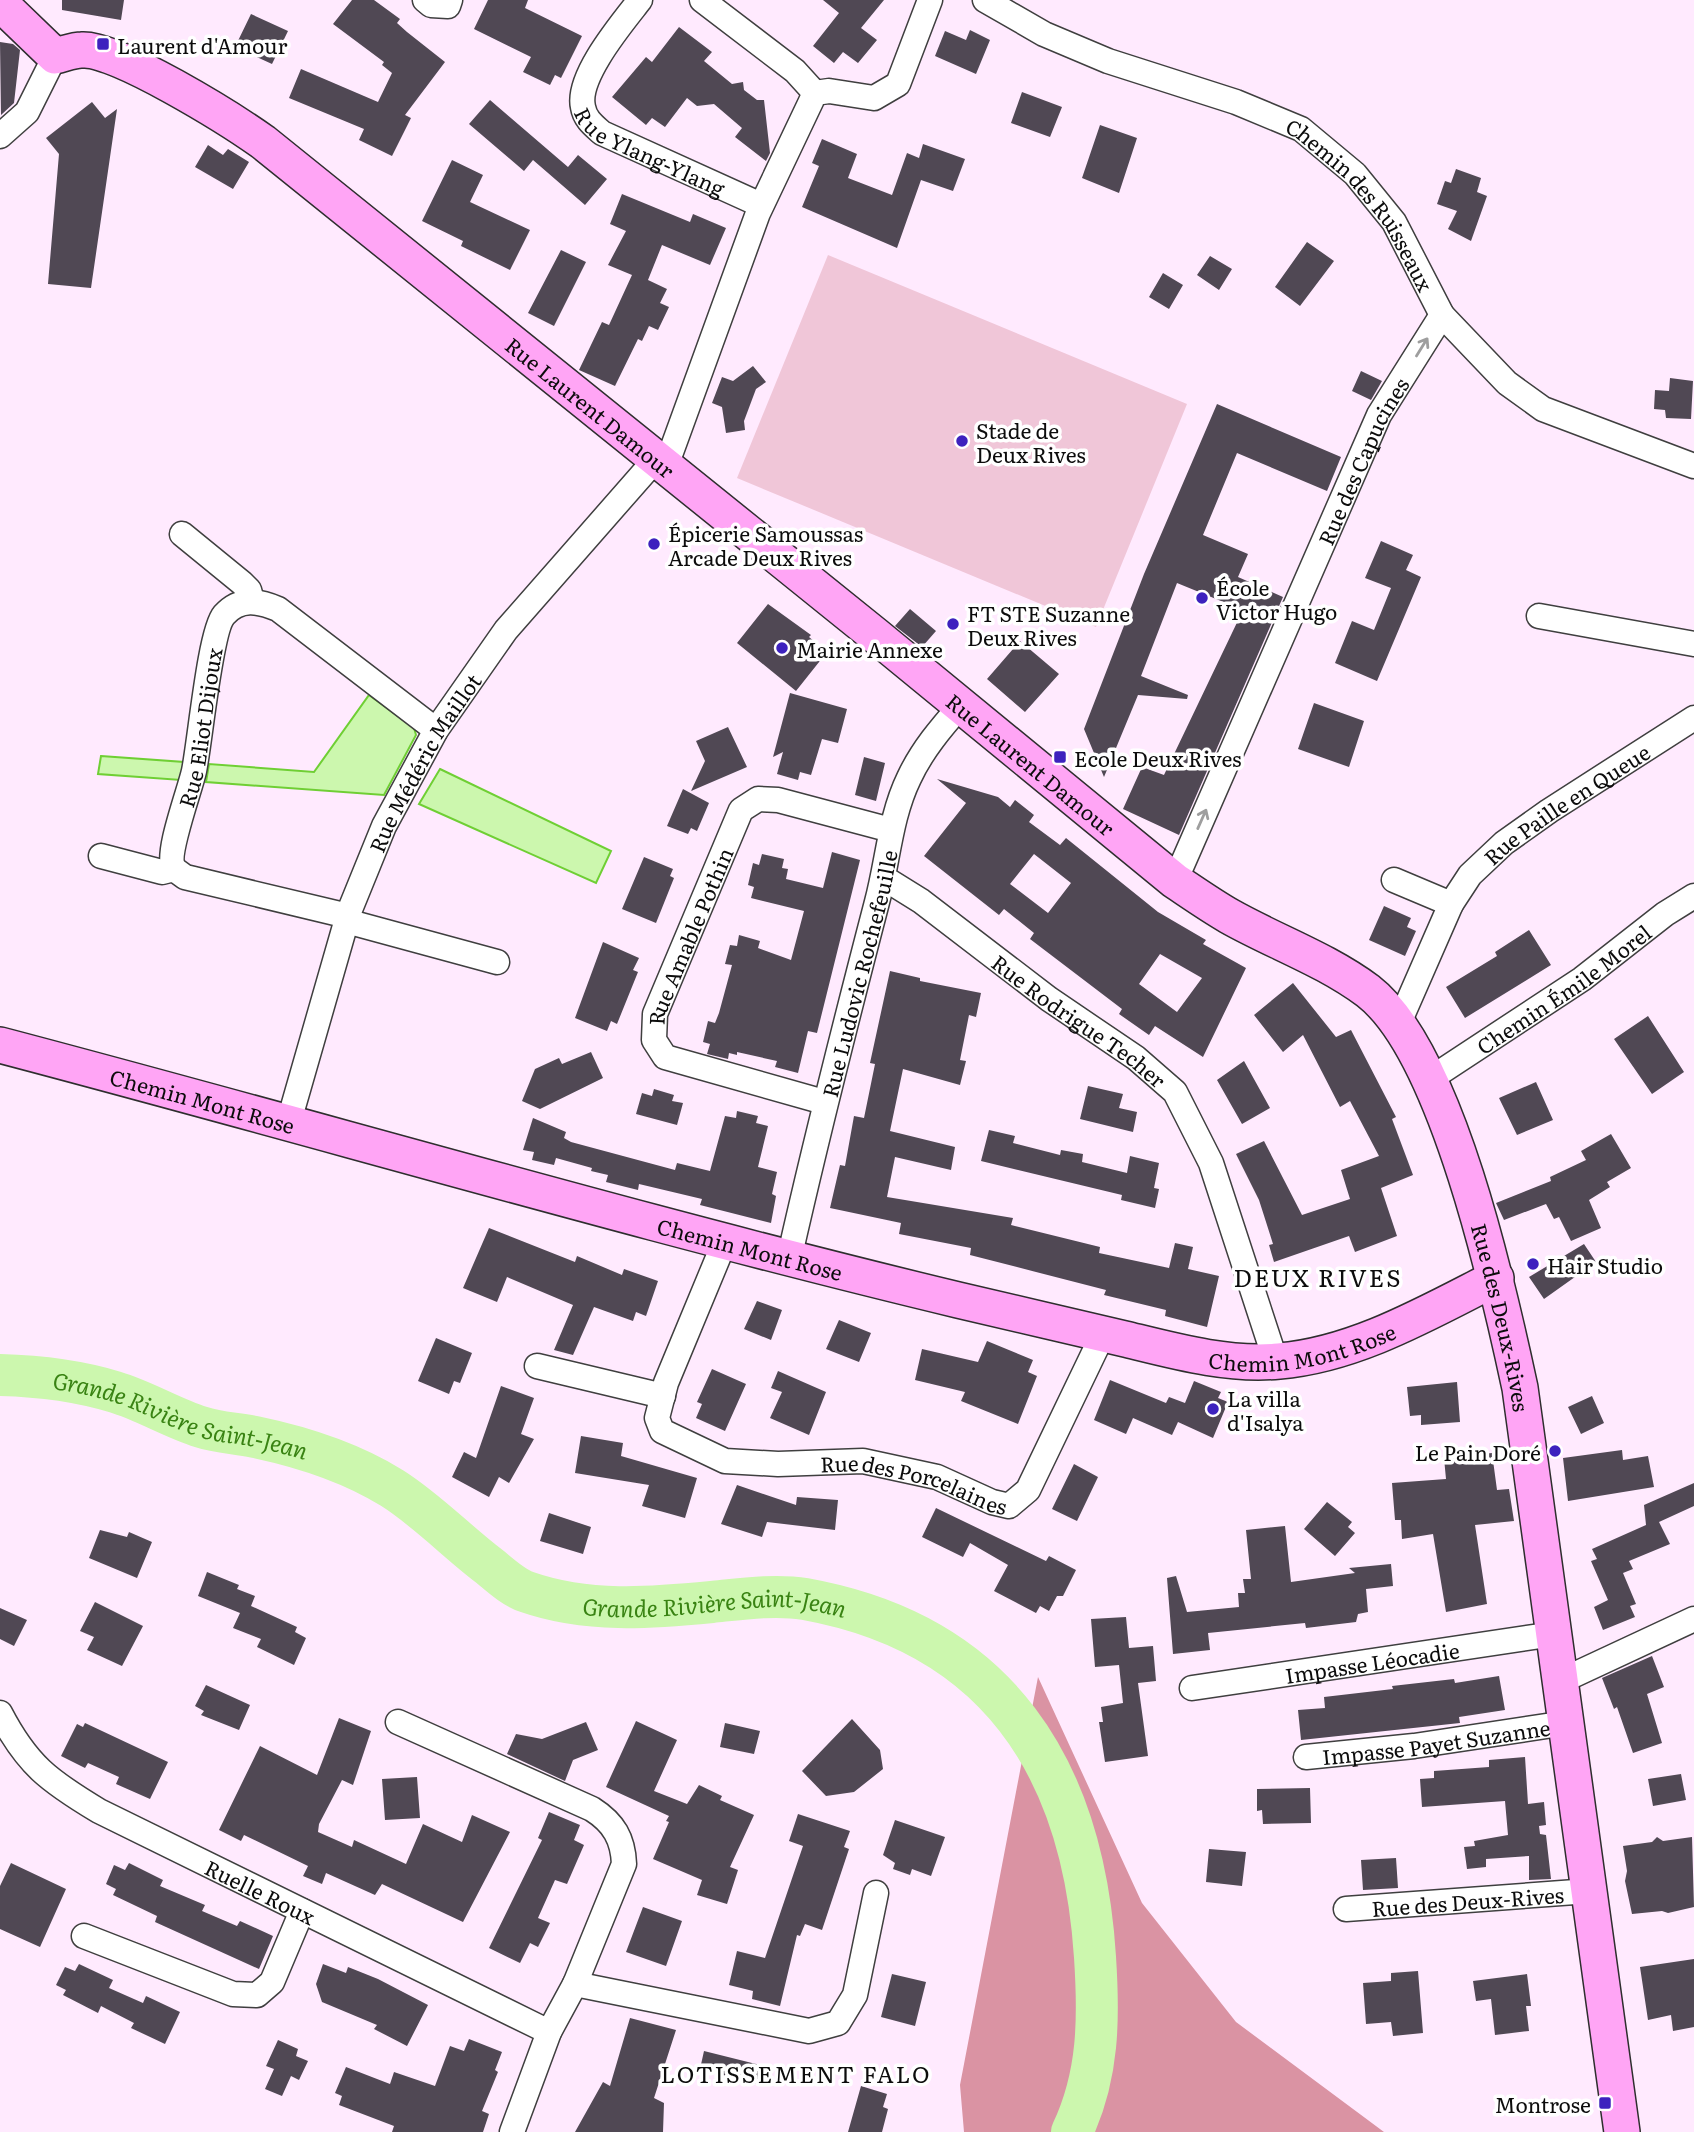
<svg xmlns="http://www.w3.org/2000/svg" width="1694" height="2132" font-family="Literata,serif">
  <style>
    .forest { fill: #da93a3 }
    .pitch { fill: #f0c6d8 }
    .water { fill: #ccf7ae; stroke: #6fcf34; stroke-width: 2 }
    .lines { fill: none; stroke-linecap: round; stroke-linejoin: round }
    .river { stroke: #ccf7ae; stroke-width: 42 }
    .building { fill: #504854; fill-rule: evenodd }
    .street-casing { stroke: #3f3f3f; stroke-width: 27 }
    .secondary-casing { stroke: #2e2e2e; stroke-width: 38 }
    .street { stroke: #fff; stroke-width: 24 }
    .secondary { stroke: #ffa5f5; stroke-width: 35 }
    .oneway { stroke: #9e9e9e }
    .poi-dot { fill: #3d22be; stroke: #fff; stroke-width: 2.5 }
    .labels { text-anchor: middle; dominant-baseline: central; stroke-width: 7; stroke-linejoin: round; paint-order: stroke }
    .poi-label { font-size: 21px; fill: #0c0c0c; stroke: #fff; text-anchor: start }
    .street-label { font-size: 21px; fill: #0c0c0c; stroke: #fff }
    .water-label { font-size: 23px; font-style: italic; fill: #398313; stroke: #fff }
    .neighbourhood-label { font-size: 23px; letter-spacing: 2px; fill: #0c0c0c; stroke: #fff }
    .quarter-label { font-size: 24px; letter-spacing: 2px; fill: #0c0c0c; stroke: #fff }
  </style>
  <rect width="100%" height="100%" fill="#ffeafe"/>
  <path class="forest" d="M1038,1677L1142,1903L1236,2022L1384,2132H964L960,2085Z"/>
  <path class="pitch" d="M828,255L1187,404L1096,627L737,478Z"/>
  <path class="water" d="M369,695L414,728L416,735L384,795L206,782L209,764L314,772Z
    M101,756L184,762L181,780L98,774Z
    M440,769L611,851L596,883L419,804Z"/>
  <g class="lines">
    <path class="river" id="s1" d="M0,1375C38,1376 79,1381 115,1392C145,1401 172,1418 201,1427C219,1433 237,1433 255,1437C303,1447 350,1462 392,1488C427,1510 456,1541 489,1566C500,1575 514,1588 527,1592C587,1613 650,1608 712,1602C741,1599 775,1594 805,1599C999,1634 1083,1769 1095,1957C1099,2018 1099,2075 1072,2132"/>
  </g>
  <path class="building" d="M62,0H124L121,20L62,10Z
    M352,0H374L400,19L397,23L407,32L445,62L405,115L411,118L392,156L359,140L364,129L289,98L301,69L378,102L392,73L382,65L384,62L333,24Z
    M488,0H528L525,8L582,36L561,78L555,75L550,85L523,72L531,57L474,29Z
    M823,0H884L861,28L877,40L858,63L843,52L834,63L813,46L839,13Z
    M251,14L288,31L272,64L235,47Z
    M679,27L712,52L704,61L732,84L743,82L744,90L757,100H764L770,153L766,161L735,137L742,128L714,104L697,106L687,98L665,127L652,118L646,125L612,97L646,57L652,62Z
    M970,30L990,40L976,74L935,56L945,31L966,40Z
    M0,42L13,44L20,50L14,103L1,115Z
    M1022,92L1062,107L1050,137L1011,123Z
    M490,100L568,167L578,155L607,179L585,205L533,160L524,171L469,124Z
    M92,102L105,118L117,109L91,288L48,284L59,154L46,138Z
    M1100,125L1137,138L1119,193L1082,178Z
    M822,139L857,154L848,178L892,195L907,153L919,158L923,144L965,159L953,191L921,180L897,248L802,207L819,166L812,163Z
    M208,145L223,155L228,149L249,162L233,189L195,167Z
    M452,160L483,175L470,202L530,230L510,270L461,246L463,241L422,221Z
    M1456,169L1481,178L1477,192L1487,196L1471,241L1448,229L1457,211L1437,204L1445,181L1451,183Z
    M622,194L690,222L693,214L726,228L710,265L662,245L648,280L667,289L660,303L669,307L658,330L649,326L642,341L638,339L615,386L579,370L602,322L609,325L632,275L608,265L626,231L610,224Z
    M1307,242L1334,261L1300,306L1275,287Z
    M561,250L586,262L554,326L528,313Z
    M1210,256L1232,269L1219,290L1197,275Z
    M1163,273L1183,285L1169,309L1149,297Z
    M753,366L766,382L756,389L744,421L745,430L726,433L722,407L712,403L722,377L733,381Z
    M1361,371L1382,381L1371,400L1352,391Z
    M1670,378L1693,381L1691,419L1666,418L1665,410L1654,409L1655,390L1669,391Z
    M1217,404L1341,457L1327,491L1237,453L1203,535L1248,554L1238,577L1283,597L1179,835L1123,809L1142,767L1164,775L1243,610L1177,583L1141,676L1188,695L1187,699L1138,695L1104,777L1084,729L1144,574Z
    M1381,541L1413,555L1406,570L1421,577L1377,681L1335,663L1352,621L1374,630L1391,588L1365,578Z
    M768,604L811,635L809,637L827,652L796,691L737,643Z
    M910,609L936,631L922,647L895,626Z
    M1020,641L1059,674L1025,712L987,679Z
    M790,693L847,709L838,743L822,739L811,775L800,772L798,780L777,774L783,752L773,757Z
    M1314,703L1364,721L1349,767L1298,749Z
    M728,727L747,767L691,791L705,761L696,741Z
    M864,757L885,763L876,801L855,795Z
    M937,779L998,797L1010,807L1015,800L1034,815L1029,822L1060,845L1066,838L1158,912L1206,940L1203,944L1246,968L1203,1057L1155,1026L1149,1035L1119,1014L1122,1009L1030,939L1034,933L1004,909L999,915L924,856L966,803ZM1034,854L1071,883L1048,913L1010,884ZM1160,954L1202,978L1177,1012L1139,984Z
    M683,789L709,803L697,831L691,828L688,834L667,826Z
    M832,852L860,860L817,1033L808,1031L798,1073L775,1067L777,1061L737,1052V1055L729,1053L728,1059L707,1054L710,1044L703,1042L708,1021L715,1023L719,1013L732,965L725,964L730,945L737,946L739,935L760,941L758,948L791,960L804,911L751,898L754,887L748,885L753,863L759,865L762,854L784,859L782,868L788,869L786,879L823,888Z
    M644,857L673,869L670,876L674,878L656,923L622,909Z
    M1384,906L1411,918L1407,927L1416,931L1405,956L1369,940Z
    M1529,930L1551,965L1465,1018L1446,987L1497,956L1495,952Z
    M603,942L639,958L633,970L638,972L617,1024L611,1021L607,1031L575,1018Z
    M890,971L920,978V981L981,993L976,1017L969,1015L960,1060L966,1061L960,1085L903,1069L890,1131L955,1147L951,1170L895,1157L887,1197L1013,1218L1011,1225L1100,1247L1099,1253L1169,1268L1175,1243L1193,1247L1188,1269L1219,1276L1207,1327L1165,1316L1166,1310L1104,1295L1106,1290L970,1255L971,1248L899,1234L901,1223L830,1208L840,1165L845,1166L854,1116L864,1118L875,1064L870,1063Z
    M1293,983L1336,1037L1351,1030L1396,1117L1392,1119L1413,1175L1381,1188L1397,1236L1355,1252L1349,1236L1274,1262L1269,1245L1273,1244L1259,1200L1236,1154L1264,1141L1302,1215L1350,1199L1341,1170L1379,1156L1350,1101L1340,1107L1303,1035L1283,1052L1254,1015Z
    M1648,1016L1684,1072L1652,1094L1614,1039Z
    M591,1052L603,1078L540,1109L522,1101L535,1069L559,1058L562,1064Z
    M1244,1061L1270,1108L1242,1124L1217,1080Z
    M1536,1082L1553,1120L1517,1135L1499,1098Z
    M1088,1086L1123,1094L1119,1108L1137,1112L1133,1132L1080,1119Z
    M654,1089L674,1095L672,1101L683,1103L677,1125L636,1114L642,1093L652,1096Z
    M737,1111L758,1116L756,1123L768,1126L758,1167L777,1172L772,1194L776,1196L771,1223L700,1205L702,1199L639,1184L638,1190L606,1182L608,1175L591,1171L592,1168L556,1158L554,1165L532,1160L534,1152L523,1150L533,1118L566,1132L564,1138L571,1142L675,1170L677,1163L710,1171L725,1116L736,1118Z
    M989,1130L1015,1136L1013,1143L1060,1155L1061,1150L1083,1154L1082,1162L1127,1173L1130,1156L1159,1163L1154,1188L1159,1189L1155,1208L1121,1200L1122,1195L981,1161Z
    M1611,1134L1631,1168L1607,1182L1610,1187L1589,1200L1601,1228L1571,1241L1559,1217L1554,1219L1546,1204L1504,1220L1496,1203L1551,1181L1550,1177L1586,1160L1581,1151Z
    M489,1228L575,1262L577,1256L622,1275L624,1269L658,1281L646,1316L636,1312L633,1321L594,1307L573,1355L554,1350L573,1305L507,1277L497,1302L463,1288Z
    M1584,1244L1596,1262L1544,1299L1529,1277Z
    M757,1301L782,1310L771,1340L744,1329Z
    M839,1320L871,1333L859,1362L826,1349Z
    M436,1338L472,1353L460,1383L454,1381L449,1394L418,1381Z
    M987,1341L1033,1360L1028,1372L1037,1376L1018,1424L961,1401L965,1392L915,1380L922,1349L978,1362Z
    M712,1369L746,1384L725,1431L696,1418L702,1404L697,1402Z
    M778,1371L826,1392L809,1435L770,1418L782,1392L771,1388Z
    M1110,1380L1166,1403L1169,1397L1185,1403L1194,1381L1221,1392L1218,1398L1228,1402L1213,1438L1178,1422L1172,1435L1133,1418L1126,1434L1094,1420Z
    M1457,1382L1460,1422L1421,1425V1415L1410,1416L1407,1387Z
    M501,1386L534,1398L521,1434L534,1439L509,1483L499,1477L489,1497L452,1477L464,1452L476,1458Z
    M1592,1396L1604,1423L1581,1434L1568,1407Z
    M581,1436L623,1443L621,1456L697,1478L685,1518L642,1506L649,1485L575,1473Z
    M1622,1450L1623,1460L1648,1456L1654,1487L1568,1501L1563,1458Z
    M1492,1453L1497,1490L1509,1489L1514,1521L1475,1525L1487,1604L1446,1612L1433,1534L1402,1539L1401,1520H1395L1392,1483L1446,1479L1444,1458Z
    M1074,1464L1098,1477L1077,1521L1052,1509Z
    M1694,1483V1506L1659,1522L1670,1544L1629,1561L1633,1569L1623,1573L1636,1604L1630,1606L1635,1617L1603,1630L1594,1607L1608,1600L1591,1561L1597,1559L1592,1549L1646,1525L1644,1505Z
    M737,1485L796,1505L797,1497L838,1500L835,1530L767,1522L762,1537L721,1524Z
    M1327,1502L1352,1522L1348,1527L1355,1533L1335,1556L1304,1529Z
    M936,1508L1046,1561L1049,1556L1076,1570L1063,1596H1057L1049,1611L1040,1606L1036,1613L994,1591L1008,1565L970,1543L963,1557L922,1537Z
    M549,1513L591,1527L583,1554L540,1541Z
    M1285,1526L1291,1582L1355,1573L1349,1568L1391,1564L1393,1586L1366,1589L1368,1612L1358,1614L1356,1622L1306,1628L1305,1623L1208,1633L1210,1650L1173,1654L1167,1578L1176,1576L1187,1612L1239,1607L1238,1593H1245L1243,1579H1251L1246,1530Z
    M100,1530L127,1537L129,1532L152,1542L137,1578L89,1558Z
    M207,1572L239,1585L237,1589L255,1596L251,1606L297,1627L295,1632L306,1638L294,1665L257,1647L261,1639L233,1628L240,1613L198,1596Z
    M95,1602L143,1626L122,1666L87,1650L94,1637L80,1631Z
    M0,1608L27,1620L14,1646L0,1639Z
    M1126,1617L1129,1648L1153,1646L1156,1681L1138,1683L1148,1756L1105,1762L1099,1722H1103L1101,1707L1123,1703L1119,1665L1095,1667L1091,1619Z
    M1652,1656L1664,1687L1647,1694L1662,1743L1633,1753L1617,1707L1614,1709L1602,1678Z
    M1499,1676L1505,1710L1459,1717L1460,1723L1301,1740L1298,1710L1325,1708L1324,1697L1393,1689L1392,1686L1454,1679L1455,1683Z
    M206,1685L250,1705L239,1730L201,1715L204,1711L195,1706Z
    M339,1718L371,1731L353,1785L342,1780L319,1824L318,1832L352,1847L354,1840L406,1864L423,1824L462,1842L472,1815L510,1832L463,1922L382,1884L375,1895L326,1873L322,1884L303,1876L308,1866L244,1835L241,1841L219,1830L260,1746L317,1775Z
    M852,1719L880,1750L883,1769L854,1792L826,1796L802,1771Z
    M636,1721L677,1740L654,1791L687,1804L699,1785L722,1796L720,1800L754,1815L730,1867L738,1870L727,1904L697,1895L702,1880L653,1859L669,1822L666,1821L669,1816L606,1787Z
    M586,1722L598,1750L573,1760L565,1781L507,1754L516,1734L542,1739Z
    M85,1723L168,1762L150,1799L116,1784L119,1777L88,1763L85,1768L61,1756L77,1724L83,1727Z
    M725,1723L760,1731L754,1754L720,1747Z
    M1525,1757L1528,1804L1544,1802L1546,1825L1539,1826L1540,1834L1546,1835L1551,1879L1529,1880V1856L1486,1859V1867L1467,1869L1464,1847L1475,1846L1474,1841L1508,1835L1505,1801L1422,1807L1420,1779L1434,1778V1771L1489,1767V1760Z
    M1681,1774L1686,1800L1653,1806L1648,1779Z
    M417,1777L420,1818L385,1820L382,1779Z
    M1310,1788L1311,1823L1263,1824L1262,1810L1257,1811V1789Z
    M549,1812L580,1825L574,1840L584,1845L567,1884L555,1880L538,1918L550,1923L538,1947L530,1943L520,1963L489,1948L542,1840L538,1838Z
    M798,1814L850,1831L844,1847L849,1849L822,1930L805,1924L800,1936L797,1935L780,2006L752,1999L753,1991L729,1985L737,1951L765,1958L803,1846L789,1841Z
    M895,1820L945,1837L931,1876L912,1869L910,1875L893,1869L895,1863L883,1855Z
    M1657,1837L1663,1841L1692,1837L1694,1907L1668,1913L1662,1911L1632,1914L1625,1881L1627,1871L1623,1846L1652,1842Z
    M1209,1849L1246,1852L1242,1886L1206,1882Z
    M1396,1858L1398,1888L1363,1890L1361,1860Z
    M11,1863L66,1889L40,1947L0,1929V1886Z
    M129,1863L163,1880L160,1886L205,1905L202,1911L237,1926L240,1921L273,1936L259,1969L155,1922L157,1916L113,1895L116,1889L106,1884L114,1865L125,1870Z
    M643,1907L682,1921L666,1966L626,1952Z
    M1694,1959V2027L1673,2031L1671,2015L1648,2020L1640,1967Z
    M79,1964L113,1980L109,1988L143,2003L146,1996L180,2012L165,2044L131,2028L134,2023L101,2006L98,2013L63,1995L66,1990L56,1985L65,1967L75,1971Z
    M323,1964L346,1973L348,1967L378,1979L428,2005L407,2046L374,2029L377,2025L322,2002L316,1984Z
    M1418,1971L1423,2033L1393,2036L1391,2022L1366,2024L1363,1983L1391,1981V1973Z
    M892,1974L926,1982L915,2026L881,2017Z
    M1527,1974L1531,2006H1526L1529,2031L1495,2035L1491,1999L1476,2001L1473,1981Z
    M630,2018L676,2030L654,2098L664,2103L663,2132H575L603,2082L610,2086Z
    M469,2039L502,2052L495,2070L498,2072L482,2111L489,2114L483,2132H392L394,2126L339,2105L342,2096L335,2093L346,2067L390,2084L394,2072L435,2086L450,2046L464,2051Z
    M278,2040L298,2049L296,2056L308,2061L299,2080L291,2076L282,2096L265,2089L274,2069L266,2066Z
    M704,2051L764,2066L760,2085L700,2069Z
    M861,2086L887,2094L883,2107L888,2109L882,2132H848Z"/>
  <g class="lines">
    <g class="street-casing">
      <g id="street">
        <path d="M425,0L431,5L448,6L450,0"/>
        <path id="s2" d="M640,0C623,22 576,77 583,107C585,119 593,125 602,133L761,205"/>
        <path d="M702,0L795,71L815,93"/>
        <path id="s3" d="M985,0L1044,34L1108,61L1236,102L1301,129L1355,174L1394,222L1442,315L1507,383L1543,409L1694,466"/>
        <path d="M0,136L27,112L55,56"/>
        <path d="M666,466L758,213L815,93L829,91L874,98L898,84L930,0"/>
        <path d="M182,534L242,583L249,590L252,601"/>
        <path d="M1539,616L1694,644"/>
        <path d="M101,856L162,872L174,869L185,877L348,916"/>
        <path id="s4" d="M174,869C165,855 190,790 194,771C200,742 210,631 224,615C240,597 259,601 278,609L436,730"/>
        <path id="s5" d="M884,878L921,901L1049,999L1136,1058L1175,1092L1211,1163L1276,1362"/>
        <path d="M1394,880L1451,904"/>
        <path id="s6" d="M1175,881L1379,415L1442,315"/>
        <path d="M346,921L497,962"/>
        <path id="s7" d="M1398,1025L1451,904L1470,875L1504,843L1549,811L1694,718"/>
        <path id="s8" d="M1430,1079L1582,979L1665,914L1694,896"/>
        <path id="s9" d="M824,1102L665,1057L654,1040L655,1014L741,810L758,799L778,800L891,830"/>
        <path id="s10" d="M289,1121L349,912L384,826L436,730L506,630L656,459"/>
        <path id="s11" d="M725,1241L666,1383L657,1418L662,1431L725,1461L778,1464L863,1461L937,1477L992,1502L1009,1506L1028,1490L1103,1334"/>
        <path id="s12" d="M789,1259C816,1139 846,1021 877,902C888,861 890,817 909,778C922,750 941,728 961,705"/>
        <path d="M537,1366L663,1396"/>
        <path d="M1561,1681L1694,1619"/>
        <path id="s13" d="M1192,1688L1554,1634"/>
        <path id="s14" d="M0,1713C27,1765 49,1781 99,1811L549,2032"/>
        <path d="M398,1722L592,1809C614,1823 623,1839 624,1864L575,1984L549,2032L512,2132"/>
        <path id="s15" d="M1306,1757L1414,1746L1566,1723"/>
        <path id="s16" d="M1346,1909L1589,1891"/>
        <path d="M84,1936L233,1994L257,1995L272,1982L302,1911"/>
        <path d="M575,1984L809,2031L838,2023L855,1995L876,1893"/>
      </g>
    </g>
    <g class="secondary-casing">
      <g id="secondary">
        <path id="s17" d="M0,3L55,56C64,54 73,50 82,50C116,47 232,120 263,142L875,635L1175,881C1193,893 1210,905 1229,916C1275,942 1325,959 1368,991C1447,1052 1499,1290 1520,1388L1622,2132"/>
        <path id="s18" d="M0,1045C319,1129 637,1223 958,1300C1014,1313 1069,1326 1125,1339C1174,1351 1228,1366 1279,1361C1355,1355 1429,1312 1496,1278"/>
      </g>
    </g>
    <use href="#street" class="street"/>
    <use href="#secondary" class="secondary"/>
  </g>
  <defs><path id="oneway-shaft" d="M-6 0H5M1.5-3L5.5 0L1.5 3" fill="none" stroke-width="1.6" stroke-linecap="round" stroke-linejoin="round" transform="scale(1.75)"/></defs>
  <g class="oneway">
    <use href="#oneway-shaft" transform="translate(1422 347) rotate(-58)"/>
    <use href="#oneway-shaft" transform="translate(1202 819) rotate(-66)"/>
  </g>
  <g class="poi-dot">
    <rect x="96" y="37" width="14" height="14" rx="3.5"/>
    <circle cx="962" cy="441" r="7"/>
    <circle cx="654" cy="544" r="7"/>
    <circle cx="1202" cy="598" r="7"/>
    <circle cx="953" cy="624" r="7"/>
    <circle cx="782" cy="648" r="7"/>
    <rect x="1053" y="750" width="14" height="14" rx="3.5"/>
    <circle cx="1533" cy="1264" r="7"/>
    <circle cx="1213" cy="1409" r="7"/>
    <circle cx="1555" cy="1451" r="7"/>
    <rect x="1598" y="2096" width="14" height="14" rx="3.5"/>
  </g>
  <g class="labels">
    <g class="poi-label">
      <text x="117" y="44">Laurent d'Amour</text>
      <text x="976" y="429">Stade de<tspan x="976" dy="24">Deux Rives</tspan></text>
      <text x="668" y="532">Épicerie Samoussas<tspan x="668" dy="24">Arcade Deux Rives</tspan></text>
      <text x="1216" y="586">École<tspan x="1216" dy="24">Victor Hugo</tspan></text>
      <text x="967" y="612">FT STE Suzanne<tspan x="967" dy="24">Deux Rives</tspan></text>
      <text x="796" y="648">Mairie Annexe</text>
      <text x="1074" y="757">Ecole Deux Rives</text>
      <text x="1547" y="1264">Hair Studio</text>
      <text x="1227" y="1397">La villa<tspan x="1227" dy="24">d'Isalya</tspan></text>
      <text x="1541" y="1451" text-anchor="end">Le Pain Doré</text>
      <text x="1591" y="2103" text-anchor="end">Montrose</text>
    </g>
    <g class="street-label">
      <text stroke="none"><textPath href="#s2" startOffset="208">Rue Ylang-Ylang</textPath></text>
      <text stroke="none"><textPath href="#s3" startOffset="439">Chemin des Ruisseaux</textPath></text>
      <text stroke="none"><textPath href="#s17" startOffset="730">Rue Laurent Damour</textPath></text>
      <text stroke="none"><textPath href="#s6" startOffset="460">Rue des Capucines</textPath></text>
      <text stroke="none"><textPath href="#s4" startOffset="145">Rue Eliot Dijoux</textPath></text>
      <text stroke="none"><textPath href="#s17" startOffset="1297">Rue Laurent Damour</textPath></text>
      <text stroke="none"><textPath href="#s10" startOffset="385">Rue Médéric Maillot</textPath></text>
      <text stroke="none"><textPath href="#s7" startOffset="287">Rue Paille en Queue</textPath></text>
      <text stroke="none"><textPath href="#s9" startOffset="296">Rue Amable Pothin</textPath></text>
      <text stroke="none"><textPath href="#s12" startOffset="294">Rue Ludovic Rochefeuille</textPath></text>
      <text stroke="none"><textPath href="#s8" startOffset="161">Chemin Émile Morel</textPath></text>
      <text stroke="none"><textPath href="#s5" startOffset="242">Rue Rodrigue Techer</textPath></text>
      <text stroke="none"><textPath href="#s18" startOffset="210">Chemin Mont Rose</textPath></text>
      <text stroke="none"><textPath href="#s18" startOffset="777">Chemin Mont Rose</textPath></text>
      <text stroke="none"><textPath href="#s17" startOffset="2063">Rue des Deux-Rives</textPath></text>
      <text stroke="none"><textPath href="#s18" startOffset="1344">Chemin Mont Rose</textPath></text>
      <text stroke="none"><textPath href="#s11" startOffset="466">Rue des Porcelaines</textPath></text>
      <text stroke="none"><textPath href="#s13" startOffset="182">Impasse Léocadie</textPath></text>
      <text stroke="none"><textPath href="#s15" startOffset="131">Impasse Payet Suzanne</textPath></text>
      <text stroke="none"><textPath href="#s14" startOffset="322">Ruelle Roux</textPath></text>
      <text stroke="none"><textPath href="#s16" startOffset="122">Rue des Deux-Rives</textPath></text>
    </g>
    <g class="water-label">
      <text stroke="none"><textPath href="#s1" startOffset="186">Grande Rivière Saint-Jean</textPath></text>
      <text stroke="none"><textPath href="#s1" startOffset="772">Grande Rivière Saint-Jean</textPath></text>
    </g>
    <g class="neighbourhood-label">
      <text x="796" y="2073">LOTISSEMENT FALO</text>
    </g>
    <g class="quarter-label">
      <text x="1318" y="1276">DEUX RIVES</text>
    </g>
  </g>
</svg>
